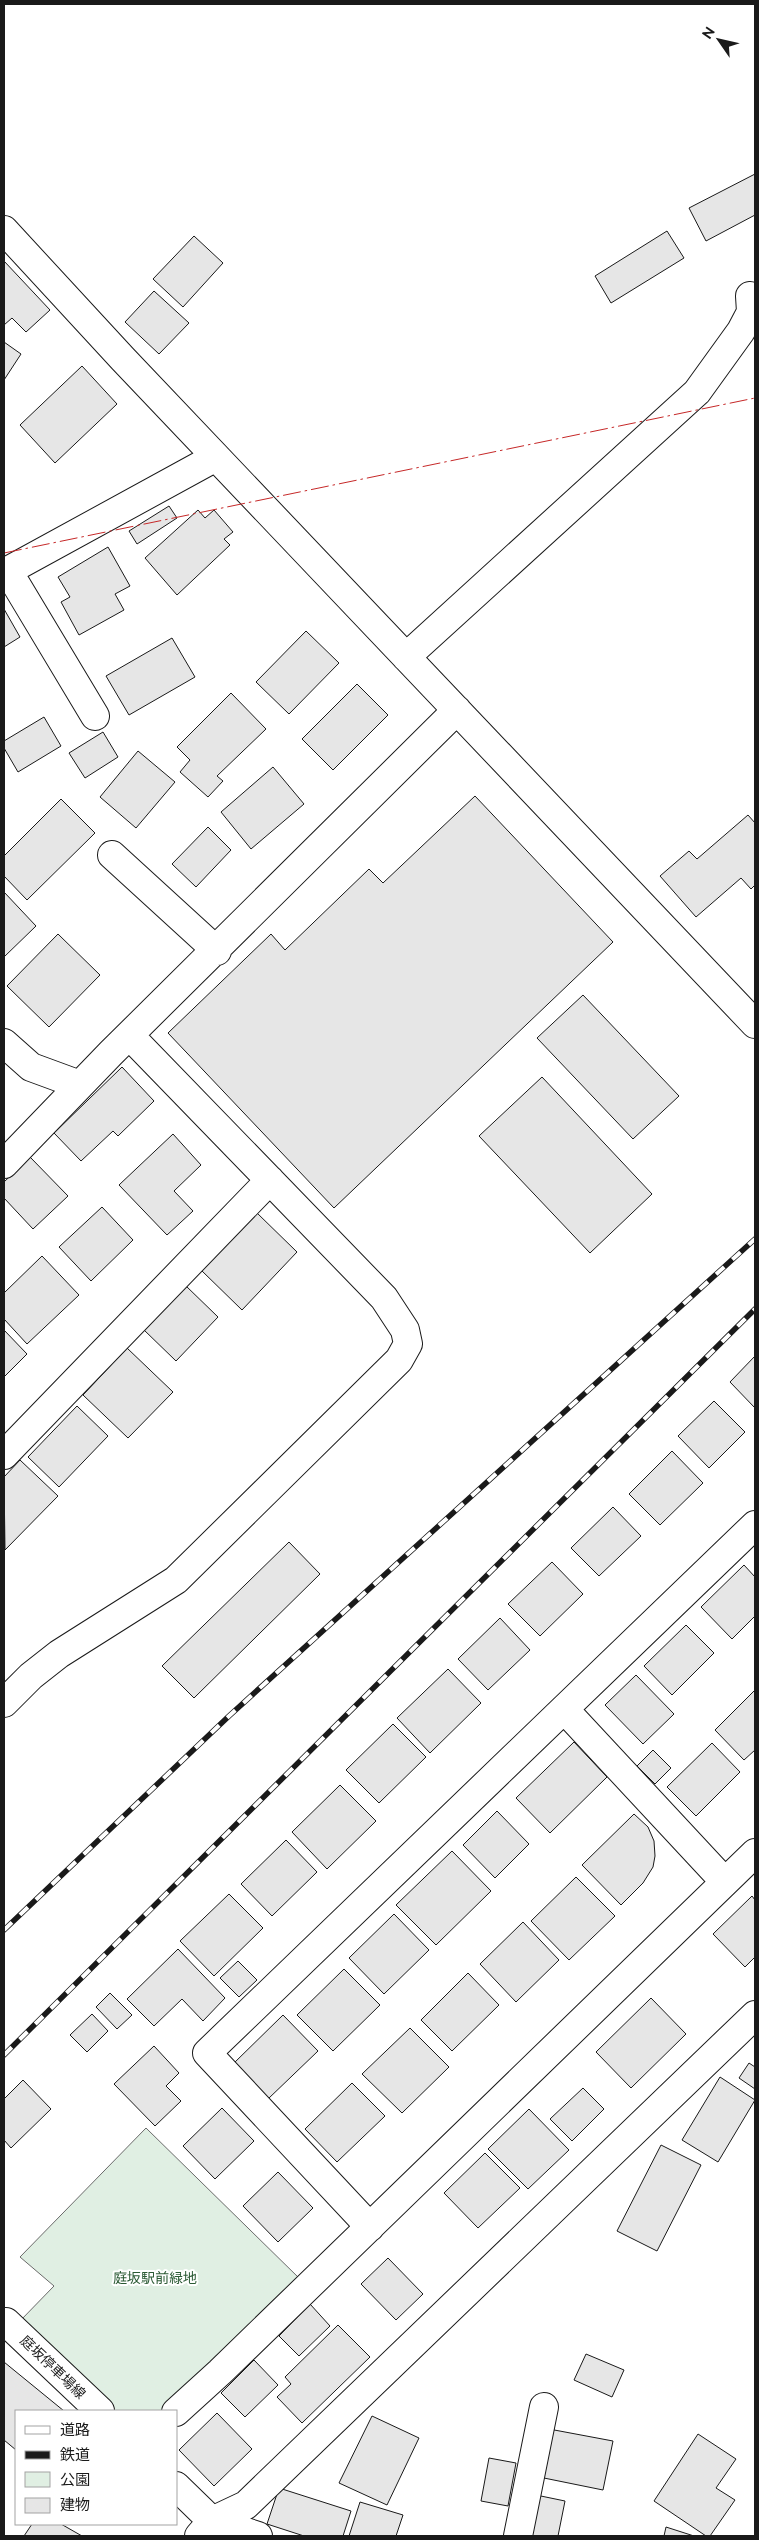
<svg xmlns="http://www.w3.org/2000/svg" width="759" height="2540" font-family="Raleway,'Noto Sans JP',sans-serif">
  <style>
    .green { fill: #e0efe3; stroke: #6a6a6a }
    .building { fill: #e6e6e6; stroke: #1a1a1a }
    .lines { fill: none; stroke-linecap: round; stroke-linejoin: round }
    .street-casing { stroke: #1a1a1a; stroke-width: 30 }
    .secondary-casing { stroke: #1a1a1a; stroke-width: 30 }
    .street { stroke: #fff; stroke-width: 28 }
    .secondary { stroke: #fff; stroke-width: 28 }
    .rail-casing { stroke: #1a1a1a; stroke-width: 5.5 }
    .rail { stroke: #fff; stroke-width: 4; stroke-dasharray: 11; stroke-linecap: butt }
    .power { stroke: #c62828; stroke-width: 1; stroke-dasharray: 18 4 2.5 4; stroke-linecap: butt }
    .labels { text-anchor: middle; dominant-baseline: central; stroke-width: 4; stroke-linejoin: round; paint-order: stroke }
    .park-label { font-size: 14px; fill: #2b5a34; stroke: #fff }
    .street-label { font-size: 14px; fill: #1a1a1a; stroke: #fff }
  </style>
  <rect width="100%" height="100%" fill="#fff"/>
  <path class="green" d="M146,2128L300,2279L161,2411H114L19,2322L54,2286L20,2257Z"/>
  <path class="building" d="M755,174V215L706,241L689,208Z
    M667,231L684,258L611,303L595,276Z
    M194,236L223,263L183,307L153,279Z
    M4,261L50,310L26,332L12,318L4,325Z
    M154,291L189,323L159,354L125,322Z
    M4,342L21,354L4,380Z
    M82,366L117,404L55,463L20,425Z
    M169,506L177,518L137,544L129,531Z
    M198,510L205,518L214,510L233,532L224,539L230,545L177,595L145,558Z
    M108,547L130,586L115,594L124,610L79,635L61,602L70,597L58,577Z
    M4,609L20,637L4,647Z
    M306,631L339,663L289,714L256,682Z
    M172,638L195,677L129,715L106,676Z
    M357,684L388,715L333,770L302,739Z
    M231,693L266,729L217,776L223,781L208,797L180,772L190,760L177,747Z
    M44,717L61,746L18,772L4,748V741Z
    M103,732L118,757L85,778L69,753Z
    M138,751L175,782L136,828L100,797Z
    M273,767L304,804L251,849L221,812Z
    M475,796L613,942L334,1208L168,1033L271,934L285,950L369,869L383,883Z
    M61,799L95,833L27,900L4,876V856Z
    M748,815L755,823V885L751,889L741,878L696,917L660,876L689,851L697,859Z
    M208,827L231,850L196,887L172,864Z
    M4,892L36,926L4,957Z
    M58,934L100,975L49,1027L7,986Z
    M583,995L679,1096L633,1139L537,1038Z
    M122,1067L154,1101L118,1136L113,1131L81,1161L54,1133Z
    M542,1077L652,1194L590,1253L479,1136Z
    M173,1134L201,1165L174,1191L193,1211L167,1235L119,1185Z
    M30,1157L68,1196L33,1229L4,1198V1182Z
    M102,1207L133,1240L91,1281L59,1247Z
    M256,1212L297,1252L242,1310L201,1270Z
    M42,1256L79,1295L27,1344L4,1319V1293Z
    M185,1285L218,1317L176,1361L143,1329Z
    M4,1330L27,1354L4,1377Z
    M127,1348L173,1392L128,1438L83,1395Z
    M755,1356V1408L730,1382Z
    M714,1401L745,1432L709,1468L678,1436Z
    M77,1406L108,1436L59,1487L28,1457Z
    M672,1451L703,1483L660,1525L629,1494Z
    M20,1460L58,1496L5,1550L4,1477Z
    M613,1507L641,1536L599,1576L571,1548Z
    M289,1542L320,1574L194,1698L162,1666Z
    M552,1562L583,1594L540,1636L508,1604Z
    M744,1565L755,1577V1616L732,1639L701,1607Z
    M500,1618L530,1650L488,1690L458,1659Z
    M686,1625L714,1653L672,1695L644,1666Z
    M448,1669L481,1703L430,1753L397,1718Z
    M636,1675L674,1714L643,1744L605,1705Z
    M755,1690V1750L744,1760L715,1730Z
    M393,1724L426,1757L379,1803L346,1770Z
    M574,1742L607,1777L550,1833L516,1798Z
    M712,1743L740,1772L696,1816L667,1787Z
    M653,1750L671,1768L655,1784L637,1766Z
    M340,1785L376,1821L327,1869L292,1832Z
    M497,1811L529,1844L495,1878L463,1845Z
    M634,1814L648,1827L654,1841L655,1856L653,1867L643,1883L621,1905L582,1865Z
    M286,1840L317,1872L272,1916L241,1884Z
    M452,1851L491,1891L436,1945L396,1905Z
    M576,1877L615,1916L569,1960L531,1921Z
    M229,1894L263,1928L214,1976L180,1941Z
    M752,1896L755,1900V1957L745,1967L713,1934Z
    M394,1914L429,1950L384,1994L349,1958Z
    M523,1922L559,1960L516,2002L480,1964Z
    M178,1949L225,1998L203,2021L182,1999L154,2026L127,1999Z
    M238,1961L257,1980L239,1997L220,1978Z
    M344,1969L380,2005L333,2051L297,2015Z
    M468,1973L499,2005L452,2051L421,2020Z
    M110,1993L132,2015L117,2029L96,2007Z
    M651,1998L686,2034L631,2088L596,2052Z
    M92,2014L108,2031L87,2052L70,2035Z
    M283,2015L318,2051L268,2099L233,2064Z
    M410,2028L449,2067L402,2113L362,2074Z
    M154,2046L179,2073L166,2086L181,2101L155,2126L114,2084Z
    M749,2063L755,2067V2089L739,2078Z
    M720,2077L755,2100L718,2162L682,2140Z
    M23,2080L51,2109L11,2148L4,2140V2099Z
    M352,2083L385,2116L337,2162L305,2129Z
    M583,2088L604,2109L572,2141L550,2119Z
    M222,2108L254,2141L215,2179L183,2146Z
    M529,2109L569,2150L528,2189L488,2149Z
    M661,2145L701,2165L657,2251L617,2231Z
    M485,2153L520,2188L478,2228L444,2193Z
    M278,2172L313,2208L278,2242L243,2206Z
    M388,2258L423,2294L396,2320L361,2284Z
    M310,2304L330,2326L299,2356L279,2336Z
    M338,2325L370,2357L302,2423L277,2397L291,2384L285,2377Z
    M586,2354L624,2370L612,2397L574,2380Z
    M254,2360L278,2385L245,2417L221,2393Z
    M4,2362L64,2411H16V2450L4,2440Z
    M217,2413L252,2449L214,2486L179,2450Z
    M372,2416L419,2438L387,2505L339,2483Z
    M549,2429L613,2441L603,2490L539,2477Z
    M698,2434L736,2459L716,2488L735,2500L710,2536H706L654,2501Z
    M489,2458L516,2463L508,2506L481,2501Z
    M279,2488L351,2511L343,2536H304L267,2524Z
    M536,2495L565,2501L558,2536H532Z
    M360,2502L403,2515L396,2536H349Z
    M32,2524H61L82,2536H24Z
    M666,2527L694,2536H664Z"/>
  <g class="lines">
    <g class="street-casing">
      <path id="street" d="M4,230L123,359L755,1024
        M8,571L95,716
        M4,573L216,457
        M406,657L697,392L741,331L751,312L750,296
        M112,855L217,951
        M4,1043L31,1067L80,1085
        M4,1164L111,1053L457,710
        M4,1455L270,1180
        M4,1703L31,1676L59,1654L176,1580L399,1360L408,1344L405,1330L384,1298L130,1036
        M564,1709L725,1882
        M370,2227L207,2053L755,1525
        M176,2412L220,2372L755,1853
        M212,2521L246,2505L755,2015
        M212,2521L258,2536
        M518,2536L544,2407"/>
    </g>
    <g class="secondary-casing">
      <path id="secondary" d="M6,2322L100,2411
        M176,2486L212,2521L199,2536"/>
    </g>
    <use href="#street" class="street"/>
    <use href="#secondary" class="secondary"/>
    <g class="rail-casing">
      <path id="rail" d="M4,1930L229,1716L755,1239
        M4,2055L755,1309"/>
    </g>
    <use href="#rail" class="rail"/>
    <path class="power" d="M4,553L755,398"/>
  </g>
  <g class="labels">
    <g class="park-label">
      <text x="155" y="2278">庭坂駅前緑地</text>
    </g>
    <g class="street-label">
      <text transform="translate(53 2367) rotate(44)">庭坂停車場線</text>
    </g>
  </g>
  <rect width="759" height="2540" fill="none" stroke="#1a1a1a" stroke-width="10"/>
  <rect x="15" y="2410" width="162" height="115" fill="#ffffff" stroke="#a3a3a3"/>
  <rect x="25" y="2426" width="25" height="8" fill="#ffffff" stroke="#a3a3a3"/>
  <text x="60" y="2435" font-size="15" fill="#1a1a1a">道路</text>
  <rect x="25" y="2451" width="25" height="8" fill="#1a1a1a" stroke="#a3a3a3"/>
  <text x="60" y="2460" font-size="15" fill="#1a1a1a">鉄道</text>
  <rect x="25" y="2472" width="25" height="15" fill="#e0efe3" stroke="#a3a3a3"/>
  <text x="60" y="2485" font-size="15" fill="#1a1a1a">公園</text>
  <rect x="25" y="2498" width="25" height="15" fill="#e6e6e6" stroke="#a3a3a3"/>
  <text x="60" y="2510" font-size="15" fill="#1a1a1a">建物</text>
  <g transform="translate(719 40) rotate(304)" stroke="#ffffff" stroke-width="4" paint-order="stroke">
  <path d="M0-4L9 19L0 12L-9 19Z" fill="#1a1a1a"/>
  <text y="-8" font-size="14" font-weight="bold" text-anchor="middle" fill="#1a1a1a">N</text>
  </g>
</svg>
